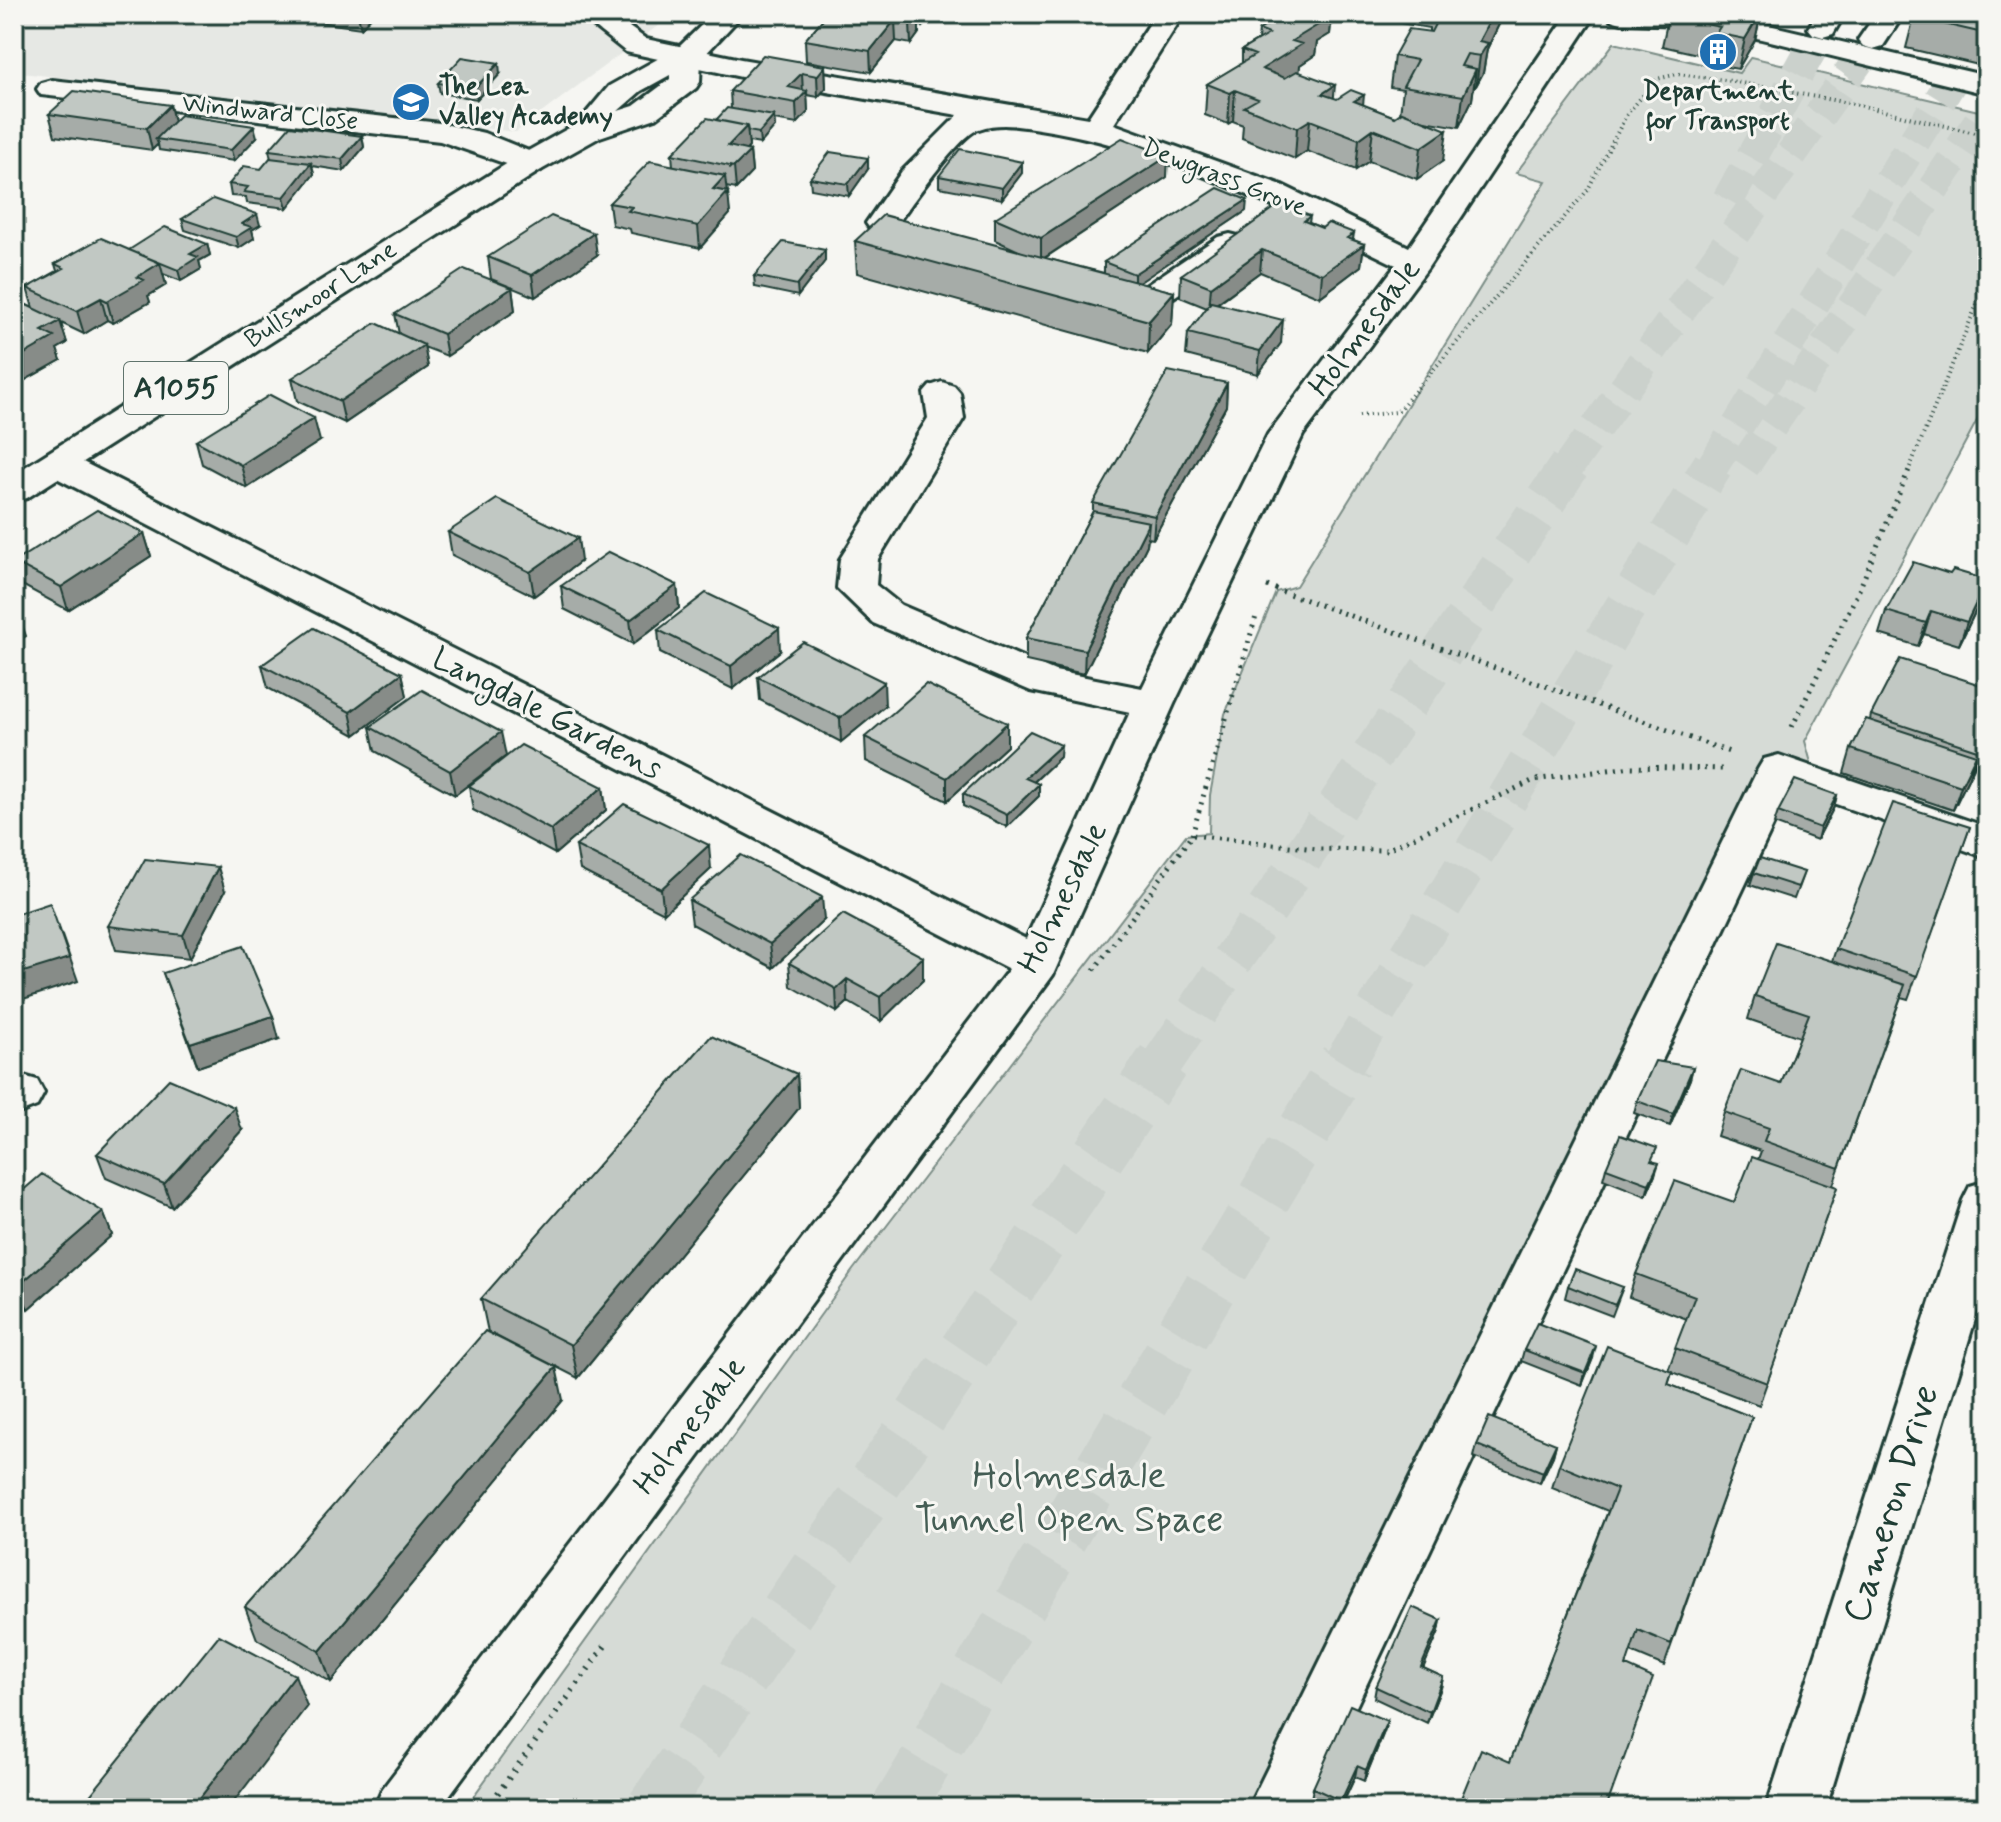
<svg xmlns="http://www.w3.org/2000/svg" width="2001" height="1822" font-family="Mynerve,sans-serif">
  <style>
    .built { fill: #e6e8e4 }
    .green { fill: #d6dbd6; stroke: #7a8c85; stroke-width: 2 }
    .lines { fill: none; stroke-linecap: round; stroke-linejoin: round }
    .highway-tunnel-far2 { stroke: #cbd1cc; stroke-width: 32; stroke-dasharray: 32 16; stroke-linecap: butt }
    .highway-tunnel-far1 { stroke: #cbd1cc; stroke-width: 41; stroke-dasharray: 41 21; stroke-linecap: butt }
    .highway-tunnel { stroke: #cbd1cc; stroke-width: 53; stroke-dasharray: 53 26; stroke-linecap: butt }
    .minor-casing { stroke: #1f3d34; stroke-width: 6 }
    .major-casing { stroke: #1f3d34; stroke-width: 6 }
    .highway-casing { stroke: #1f3d34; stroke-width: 6 }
    .path-far2 { stroke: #1f3d34; stroke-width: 4; stroke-dasharray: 1 4; stroke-linecap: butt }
    .path-far1 { stroke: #1f3d34; stroke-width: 5; stroke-dasharray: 2 6; stroke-linecap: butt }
    .path { stroke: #1f3d34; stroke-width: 6; stroke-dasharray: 2 7; stroke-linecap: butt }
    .minor { fill: #f6f6f2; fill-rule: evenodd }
    .major { fill: #f6f6f2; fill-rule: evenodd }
    .highway { fill: #f6f6f2; fill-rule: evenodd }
    .wall { fill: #a6aca8; stroke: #1f3d34; stroke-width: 2 }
    .shaded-wall { fill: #878c88; stroke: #1f3d34; stroke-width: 2 }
    .building { fill: #c1c8c3; stroke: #1f3d34; stroke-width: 2 }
    .labels { text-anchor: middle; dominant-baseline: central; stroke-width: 6; stroke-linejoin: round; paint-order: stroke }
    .far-poi-label { font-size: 26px; font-weight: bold; fill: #1f3d34; stroke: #f6f6f2; text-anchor: start }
    .far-street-label { font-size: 26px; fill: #1f3d34; stroke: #f6f6f2 }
    .shield { fill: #f6f6f2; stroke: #60746d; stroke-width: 2 }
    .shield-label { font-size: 30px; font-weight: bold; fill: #1f3d34 }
    .street-label { font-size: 32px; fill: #1f3d34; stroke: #f6f6f2 }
    .near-park-label { font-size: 38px; fill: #445d54; stroke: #f6f6f2 }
    .near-street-label { font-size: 38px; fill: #1f3d34; stroke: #f6f6f2 }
  </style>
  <rect width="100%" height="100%" fill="#f6f6f2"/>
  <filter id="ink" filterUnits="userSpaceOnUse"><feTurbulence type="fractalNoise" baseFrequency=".0125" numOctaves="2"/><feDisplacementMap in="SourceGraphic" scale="16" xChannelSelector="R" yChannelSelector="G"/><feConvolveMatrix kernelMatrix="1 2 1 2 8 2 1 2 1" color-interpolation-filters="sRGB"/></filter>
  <g filter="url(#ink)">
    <path class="built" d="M14,14H669L659,25L516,132L14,72Z"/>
    <path class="green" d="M1614,43L1739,73L1751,57L1987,113V402L1805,741L1813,770L1770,756L1262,1808H465L853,1270L1186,835L1209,833L1210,795L1225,714L1276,592L1296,586L1546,181L1516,173Z"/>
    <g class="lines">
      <path class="highway-tunnel-far2" d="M1728,200L1823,28
        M1744,466L1987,110
        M1568,467L1873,40
        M1712,467L1987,24"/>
      <path class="highway-tunnel-far1" d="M1162,1063L1570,465
        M1344,1063L1713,465"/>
      <path class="highway-tunnel" d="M653,1808L1163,1061
        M898,1808L1346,1061"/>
      <g class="minor-casing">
        <path id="minor" d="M578,14H611L646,39L741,59L1088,118L1156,14H1184L1114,124L1282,185L1409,247L1568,14H1596L1427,269L1303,435L1174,704L1053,975L440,1808H374L383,1788L1009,969L45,472L40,464L45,456L58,453L71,456L1026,939L1130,712L1031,691L873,623L837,588L840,559L928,418L924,393L930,386L942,382L954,386L960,393L964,418L878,559L876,585L901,605L1055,671L1142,688L1268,434L1396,265C1286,212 1161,147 1039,129C1019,126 1000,122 979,129C959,135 907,210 893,230L882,233L871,230L866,223L902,171L958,115L741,77L626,52Z
          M1607,14H1722L1987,76V94L1762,39L1685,25L1621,23L1611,20Z
          M52,80L440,123L484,133L541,156L546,163L541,170L530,172L440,141L41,95L37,89L41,83Z
          M1230,234L1242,237L1246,244L1242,251L1156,309L1144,312L1132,309L1127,302L1132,295L1218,237Z
          M1779,755L1987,827V858L1791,788L1308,1808H1248L1758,769L1764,759Z
          M20,1075L37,1080L44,1093L37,1106L14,1115V1077Z
          M1987,1181V1280L1826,1808H1766L1963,1200L1970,1186Z"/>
      </g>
      <g class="major-casing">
        <path id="major" d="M713,14H743L701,59L700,82L696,88L656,118L600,137L541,170L27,498L14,501V474L519,156L578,123L609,86L679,47ZM670,75V79L634,106L618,111L641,91Z"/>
      </g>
      <g class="highway-casing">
        <path id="highway" d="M1817,14H1845L1833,34L1823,37L1813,34L1808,28Z
          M1876,14H1904L1883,46L1873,49L1863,46L1858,40Z"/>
      </g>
      <path class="path-far2" d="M1359,416L1397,412L1587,191L1627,114L1657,79L1677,74L1725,80L1859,105L1987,136
        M1910,467L1987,280"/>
      <path class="path-far1" d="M1267,586L1732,753
        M1792,727L1859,590L1911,465
        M1192,835L1257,613
        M1094,970L1192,835L1316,849L1386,850L1534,780L1631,767L1722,769"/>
      <path class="path" d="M487,1808L605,1646"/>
      <use href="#minor" class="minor"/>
      <use href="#major" class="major"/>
      <use href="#highway" class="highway"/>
    </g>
    <path class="wall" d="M177,14H224L218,20Z
      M259,14H374L361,28Z
      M827,14H933L923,26H919V33L911,44L896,41L871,72L806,61L805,40Z
      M1279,14H1332L1330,34L1317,42L1315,55L1300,65L1299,72L1334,99L1363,105L1395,117L1400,114L1403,89L1390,87L1394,56L1429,32V28L1400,23L1401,14H1504L1487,49L1483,73L1476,86H1474L1472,100L1459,127L1425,121L1443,161L1417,179L1369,161L1356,170L1307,151L1295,159L1242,138L1243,125L1233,121L1228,124L1205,115L1207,84L1242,63V50L1258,40L1259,30L1279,18Z
      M1669,14H1761L1755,40L1738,69L1710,64L1711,57L1662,46Z
      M1987,14V67L1906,48L1914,17Z
      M825,66L826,88L818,97L807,95L808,112L797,124L774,120L775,127L760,144L749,142V147L747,150L750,151L752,172L736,189L726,187L730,214L700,248L631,233L630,229L612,225L609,203L673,166L672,154L731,108L730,91Z
      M500,74L477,99L440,93L438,83Z
      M170,105L174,121L257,137L234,161L159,150L158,144L152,150L55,136L49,114Z
      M362,136L364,147L344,171L312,166L314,174L287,208L247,203L246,197L231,196L229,184L261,169L271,159L269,150Z
      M1022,162V173L1002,199L939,187V176Z
      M868,169L849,196L811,189L810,178Z
      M1167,177L1045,258L1104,273V262L1246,211L1138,283L1174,292L1172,324L1148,353L857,273L855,241L1021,252L995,240V218Z
      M1310,216L1309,223L1364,244L1361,266L1320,297L1260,272L1217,304L1281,343L1258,374L1186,355L1188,333L1207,308L1180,297L1181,275Z
      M182,219L260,225L252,230L254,238L239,248L185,230Z
      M207,244L210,255L199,261L201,269L181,281L163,274L166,285L148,296L150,302L113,323L107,320L84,334L61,323L67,343L57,349L61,360L18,384L14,382V299L33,308L27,288L57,271L55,264L129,250Z
      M825,250V261L798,296L755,287L754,276Z
      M597,255L535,297L491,279L488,257Z
      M512,288L515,311L447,356L424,347L428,367L345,423L297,401L292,378L399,334L395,314Z
      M1227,383L1226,406L1153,539L1148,538L1147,545L1084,674L1026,661V638L1093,511V503Z
      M196,441H320L247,488L202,464Z
      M448,532L581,561L534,596L452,555Z
      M144,533L151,556L68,610L22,585L14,562Z
      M1987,544V557L1983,556Z
      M1950,574L1987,580L1979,604L1959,645L1924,634L1918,646L1879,634L1886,611Z
      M677,585L679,608L633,644L564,609L561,586Z
      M658,630L780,651L733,689L660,653Z
      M262,665L402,673L407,696L355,735L268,688Z
      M758,677L885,706L841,742L760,700Z
      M1987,687V740L1953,810L1844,773L1851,749L1870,720L1871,715Z
      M1007,723V746L947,801L866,761L865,737Z
      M370,727L506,756L455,795L375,751Z
      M1060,757L1034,782L1039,796L1007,827L963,806V794Z
      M469,786L603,787L606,810L555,854L473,810Z
      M1837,795L1834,807L1817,840L1774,824L1778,812Z
      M1970,827L1908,999L1901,997L1833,1185L1837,1187L1759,1405L1672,1372L1668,1384L1752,1417L1664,1666L1631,1652L1510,1762L1608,1511L1552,1488L1559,1465L1668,1370L1687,1319L1629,1297L1636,1274L1734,1202L1758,1159L1761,1151L1717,1136L1724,1112L1781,1084L1800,1037L1748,1019L1755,996L1832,961L1836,949Z
      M576,846L711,869L664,913L580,870Z
      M1804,872L1794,899L1750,885L1754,873Z
      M225,891L190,958L116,950L108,926Z
      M689,900L824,920L773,968L692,924Z
      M923,957V980L881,1021L848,1002L837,1012L791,986L789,963Z
      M163,973L279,1039L198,1067Z
      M1693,1067L1690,1079L1670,1126L1634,1113L1637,1101Z
      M797,1074L799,1108L578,1378L492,1334L563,1400L331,1682L257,1639L245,1607L488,1332L481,1299Z
      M242,1130L172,1207L106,1178L97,1154Z
      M1653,1161L1655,1175L1646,1196L1603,1179L1606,1168Z
      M14,1198L103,1212L112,1235L28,1309L14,1301Z
      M1568,1286L1623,1287L1612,1316L1565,1298Z
      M1524,1350L1593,1358L1582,1385L1521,1361Z
      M1556,1444L1553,1456L1540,1483L1474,1457L1477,1445Z
      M1441,1620L1439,1631L1423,1668L1443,1677L1441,1688L1427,1723L1374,1698L1376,1687Z
      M1387,1721L1384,1732L1364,1781L1355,1777L1341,1808H1331L1311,1799L1313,1788Z
      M1987,1792V1808H1983Z"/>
    <path class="shaded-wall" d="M217,14H224L218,20Z
      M358,14H374L361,28Z
      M917,14H919V33L911,44L910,23Z
      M924,14H933L923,26V16Z
      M1316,14H1332L1330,34L1317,42L1315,55L1300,65L1299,75L1260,100L1262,69L1292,41L1306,20Z
      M1493,14H1504L1487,49L1483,73L1476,86L1480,56L1479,41Z
      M1760,14H1761L1755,40L1738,69L1745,39Z
      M895,20L896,41L871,72L870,51Z
      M499,63L500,74L477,99L475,88Z
      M825,66L826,88L818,97L817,76Z
      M1476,69L1472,100L1459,127L1463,96Z
      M802,73L803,94L788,87Z
      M1335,85L1332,116L1319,125L1322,94Z
      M1235,90L1233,121L1228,124L1230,93Z
      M807,91L808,112L797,124L796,103Z
      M1364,95L1361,126L1354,101Z
      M170,105L175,126L156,139L158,144L152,150L147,128Z
      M774,116L775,127L760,144L759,133Z
      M1310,120L1307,151L1295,159L1297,128Z
      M254,126L257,137L234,161L231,150Z
      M747,126L749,147L730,168L728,146Z
      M1373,129L1369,161L1356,170L1359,139Z
      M1447,130L1443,161L1417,179L1421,148Z
      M362,136L364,147L344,171L342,159Z
      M750,151L752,172L736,189L734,167Z
      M1168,156L1167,177L1041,260V238Z
      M868,158V169L849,196L848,184Z
      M1022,162V173L1002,199V188Z
      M311,163L314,174L287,208L284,197Z
      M725,176L727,194L728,192L730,214L700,248L698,226L713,189Z
      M1247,200L1246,211L1134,286V274Z
      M257,214L260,225L252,230L254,238L239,248L236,237L242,224Z
      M594,233L597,255L535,297L532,275Z
      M1354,233L1351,253L1364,244L1361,266L1320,297L1322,274L1347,238Z
      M207,244L210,255L199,261L201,269L181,281L178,270L190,254Z
      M825,250V261L798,296L797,285Z
      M1262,250L1260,272L1209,309L1211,287Z
      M160,263L166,285L148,296L150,302L113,323L107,301L137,277Z
      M512,288L515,311L447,356L443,334Z
      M1174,292L1172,324L1148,353L1149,321Z
      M101,298L107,320L84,334L77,311Z
      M1283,320L1281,343L1258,374L1260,351Z
      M60,321L67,343L57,349L61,360L18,384L14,371V360L42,331Z
      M424,345L428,367L345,423L340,401Z
      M1227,383L1226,406L1153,539L1155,516Z
      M314,418L320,441L247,488L241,465Z
      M1149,522L1147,545L1084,674L1085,650Z
      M144,533L151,556L68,610L61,587Z
      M578,538L581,561L534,596L530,572Z
      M1987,580L1979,604L1959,645L1967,622Z
      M677,585L679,608L633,644L630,620Z
      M1931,611L1924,634L1918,646L1926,623Z
      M18,613L26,636L14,644V615Z
      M779,628L780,651L733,689L731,666Z
      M402,673L407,696L355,735L350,712Z
      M884,682L885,706L841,742L840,718Z
      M1007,723V746L947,801V778Z
      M501,732L506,756L455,795L450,771Z
      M1987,735V740L1971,774L1980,751Z
      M1061,745L1060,757L1025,790V778Z
      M1976,755L1968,779L1953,810L1961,786Z
      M1039,784V796L1007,827V815Z
      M603,787L606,810L555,854L551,830Z
      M1837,795L1834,807L1817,840L1820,828Z
      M709,845L711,869L664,913L661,889Z
      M218,867L225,891L190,958L183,935Z
      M822,897L824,920L773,968L770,944Z
      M59,927L78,981L14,1002V975Z
      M923,957V980L881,1021L880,997Z
      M847,979L848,1002L837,1012L836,989Z
      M273,1016L279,1039L198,1067L190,1043Z
      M1693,1067L1690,1079L1670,1126L1673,1114Z
      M797,1074L799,1108L578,1378L571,1345Z
      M234,1107L242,1130L172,1207L164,1184Z
      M1659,1163L1655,1175L1646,1196L1649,1184Z
      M103,1212L112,1235L28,1309L18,1286Z
      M1596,1346L1593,1358L1582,1385L1585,1373Z
      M556,1367L563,1400L331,1682L320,1651Z
      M1556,1444L1553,1456L1540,1483L1543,1472Z
      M1441,1620L1439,1631L1419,1678L1421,1667Z
      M295,1675L307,1706L229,1808H192Z
      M1443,1677L1441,1688L1427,1723L1430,1712Z
      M1387,1721L1384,1732L1364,1781L1366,1770Z
      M1357,1766L1355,1777L1340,1808L1341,1801Z"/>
    <path class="building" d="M827,14H917L910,23L895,20L870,51L805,40Z
      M1286,14H1316L1306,20L1318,25L1292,41L1302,44L1262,69L1285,78L1297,71L1335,85L1322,94L1337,99L1351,90L1364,95L1354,101L1395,117L1402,112L1447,130L1421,148L1373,129L1359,139L1310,120L1297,128L1244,107L1258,99L1235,90L1230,93L1207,84L1255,55L1242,50L1269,34L1259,30Z
      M1434,14H1493L1479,41L1488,43L1480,56L1467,54L1461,66L1476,69L1463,96L1403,86L1417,60L1394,56L1409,29L1431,32L1436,22L1430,21Z
      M1669,14H1760L1745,39L1716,33L1720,27L1668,16Z
      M1916,14H1987V34L1914,17Z
      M763,55L825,66L817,76L802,73L788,87L807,91L796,103L730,91Z
      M462,57L499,63L475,88L438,83Z
      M74,91L170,105L147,128L49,114Z
      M727,108L774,116L759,133L748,131L747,126L716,120Z
      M180,115L254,126L231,150L156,139Z
      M707,118L747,126L728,146L750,151L734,167L672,154Z
      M290,126L362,136L342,159L269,150Z
      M1122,138L1168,156L1041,238L995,218Z
      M960,149L1022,162L1002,188L939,176Z
      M830,152L868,158L848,184L810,178Z
      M270,158L311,163L284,197L244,192L248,187L229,184L244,166L261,169Z
      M650,161L725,176L713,189L728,192L698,226L628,211L632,207L609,203Z
      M1218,188L1247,200L1134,274L1104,262Z
      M213,199L257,214L242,224L252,227L236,237L182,219Z
      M1280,204L1310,216L1304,221L1322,228L1328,223L1354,233L1347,238L1364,244L1322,274L1262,250L1211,287L1181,275Z
      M883,215L1174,292L1149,321L855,241Z
      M551,216L594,233L532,275L488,257Z
      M165,227L207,244L190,254L198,257L178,270L129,250Z
      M101,238L160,263L137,277L144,280L107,301L101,298L77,311L27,288L64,268L55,264Z
      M783,242L825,250L797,285L754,276Z
      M464,269L512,288L443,334L395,314Z
      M14,299L60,321L42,331L54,337L14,360Z
      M1211,302L1283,320L1260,351L1188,333Z
      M376,323L424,345L340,401L292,378Z
      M1168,371L1227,383L1155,516L1093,503Z
      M270,395L314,418L241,465L196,441Z
      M497,499L578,538L530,572L448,532Z
      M97,510L144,533L61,587L14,562Z
      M1093,511L1149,522L1085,650L1026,638Z
      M609,552L677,585L630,620L561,586Z
      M1913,562L1950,574L1953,570L1987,580L1967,622L1931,611L1926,623L1886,611Z
      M706,593L779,628L731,666L658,630Z
      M314,628L402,673L350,712L262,665Z
      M803,642L884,682L840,718L758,677Z
      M1900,659L1987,687V735L1980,751L1871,715Z
      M926,684L1007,723L947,778L865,737Z
      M422,690L501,732L450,771L370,727Z
      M1866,719L1976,755L1961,786L1851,749Z
      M1030,731L1061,745L1025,778L1039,784L1007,815L963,794Z
      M521,745L603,787L551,830L469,786Z
      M1795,780L1837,795L1820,828L1778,812Z
      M1893,803L1970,827L1917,976L1836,949Z
      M624,804L709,845L661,889L576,846Z
      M741,855L822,897L770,944L689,900Z
      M1760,858L1804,872L1798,887L1754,873Z
      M145,859L218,867L183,935L108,926Z
      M50,903L69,958L14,975V915Z
      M843,914L923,957L880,997L847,979L836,989L789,963Z
      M1776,943L1905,985L1839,1168L1764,1141L1769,1128L1724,1112L1741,1070L1781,1084L1809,1014L1755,996Z
      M243,946L273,1016L190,1043L163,973Z
      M711,1036L797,1074L571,1345L481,1299Z
      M1655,1061L1693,1067L1673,1114L1637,1101Z
      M169,1079L234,1107L164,1184L97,1154Z
      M1620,1135L1657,1148L1651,1161L1659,1163L1649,1184L1606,1168Z
      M1752,1157L1837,1187L1767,1383L1675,1348L1695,1296L1636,1274L1675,1181L1734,1202Z
      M42,1174L103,1212L18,1286L14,1284V1198Z
      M1575,1269L1623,1287L1615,1305L1568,1286Z
      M1537,1323L1596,1346L1585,1373L1524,1350Z
      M485,1331L556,1367L320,1651L245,1607Z
      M1607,1346L1672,1371L1668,1384L1752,1417L1671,1644L1638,1630L1626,1666L1653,1678L1606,1808H1457L1481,1749L1510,1762L1617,1489L1559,1465Z
      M1489,1417L1556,1444L1543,1472L1477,1445Z
      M1412,1607L1441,1620L1421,1667L1443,1677L1430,1712L1376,1687Z
      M219,1635L295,1675L192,1808H80Z
      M1350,1705L1387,1721L1366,1770L1357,1766L1341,1801L1313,1788Z"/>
  </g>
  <defs>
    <g id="building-disc" transform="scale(2)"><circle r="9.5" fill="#1f6fb2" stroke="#f6f6f2"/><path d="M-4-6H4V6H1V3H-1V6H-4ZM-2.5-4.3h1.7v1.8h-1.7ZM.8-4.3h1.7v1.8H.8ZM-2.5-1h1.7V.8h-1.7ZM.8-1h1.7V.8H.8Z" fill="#fff"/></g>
    <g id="school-disc" transform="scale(2)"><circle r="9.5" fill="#1f6fb2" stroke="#f6f6f2"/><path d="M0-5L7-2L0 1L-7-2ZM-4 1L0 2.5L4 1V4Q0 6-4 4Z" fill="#fff"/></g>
  </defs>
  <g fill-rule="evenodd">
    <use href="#building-disc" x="1718" y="52"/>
    <use href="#school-disc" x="411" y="102"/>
  </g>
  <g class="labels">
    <g class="far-poi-label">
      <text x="439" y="87">The Lea<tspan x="439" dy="30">Valley Academy</tspan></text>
      <text x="1718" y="92" text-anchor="middle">Department<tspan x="1718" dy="30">for Transport</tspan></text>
    </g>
    <g class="far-street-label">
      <text transform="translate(270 113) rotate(6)">Windward Close</text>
      <text transform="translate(1224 178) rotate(21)">Dewgrass Grove</text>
      <text transform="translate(321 295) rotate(-33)">Bullsmoor Lane</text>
    </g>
    <rect class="shield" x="124" y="362" width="104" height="52" rx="6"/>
    <g class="shield-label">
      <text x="176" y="388">A1055</text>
    </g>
    <g class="street-label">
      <text transform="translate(1365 328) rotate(-53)">Holmesdale</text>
      <text transform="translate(547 714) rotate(27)">Langdale Gardens</text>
      <text transform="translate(1063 898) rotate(-64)">Holmesdale</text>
      <text transform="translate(690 1426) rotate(-53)">Holmesdale</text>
    </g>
    <g class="near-park-label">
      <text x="1069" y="1476">Holmesdale<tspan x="1069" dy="44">Tunnel Open Space</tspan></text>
    </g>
    <g class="near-street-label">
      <text transform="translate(1892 1504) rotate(-73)">Cameron Drive</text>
    </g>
  </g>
  <rect width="2001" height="1822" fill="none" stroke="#f6f6f2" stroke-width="48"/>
  <rect x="24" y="24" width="1953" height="1774" fill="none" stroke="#1f3d34" stroke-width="3" filter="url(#ink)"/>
</svg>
